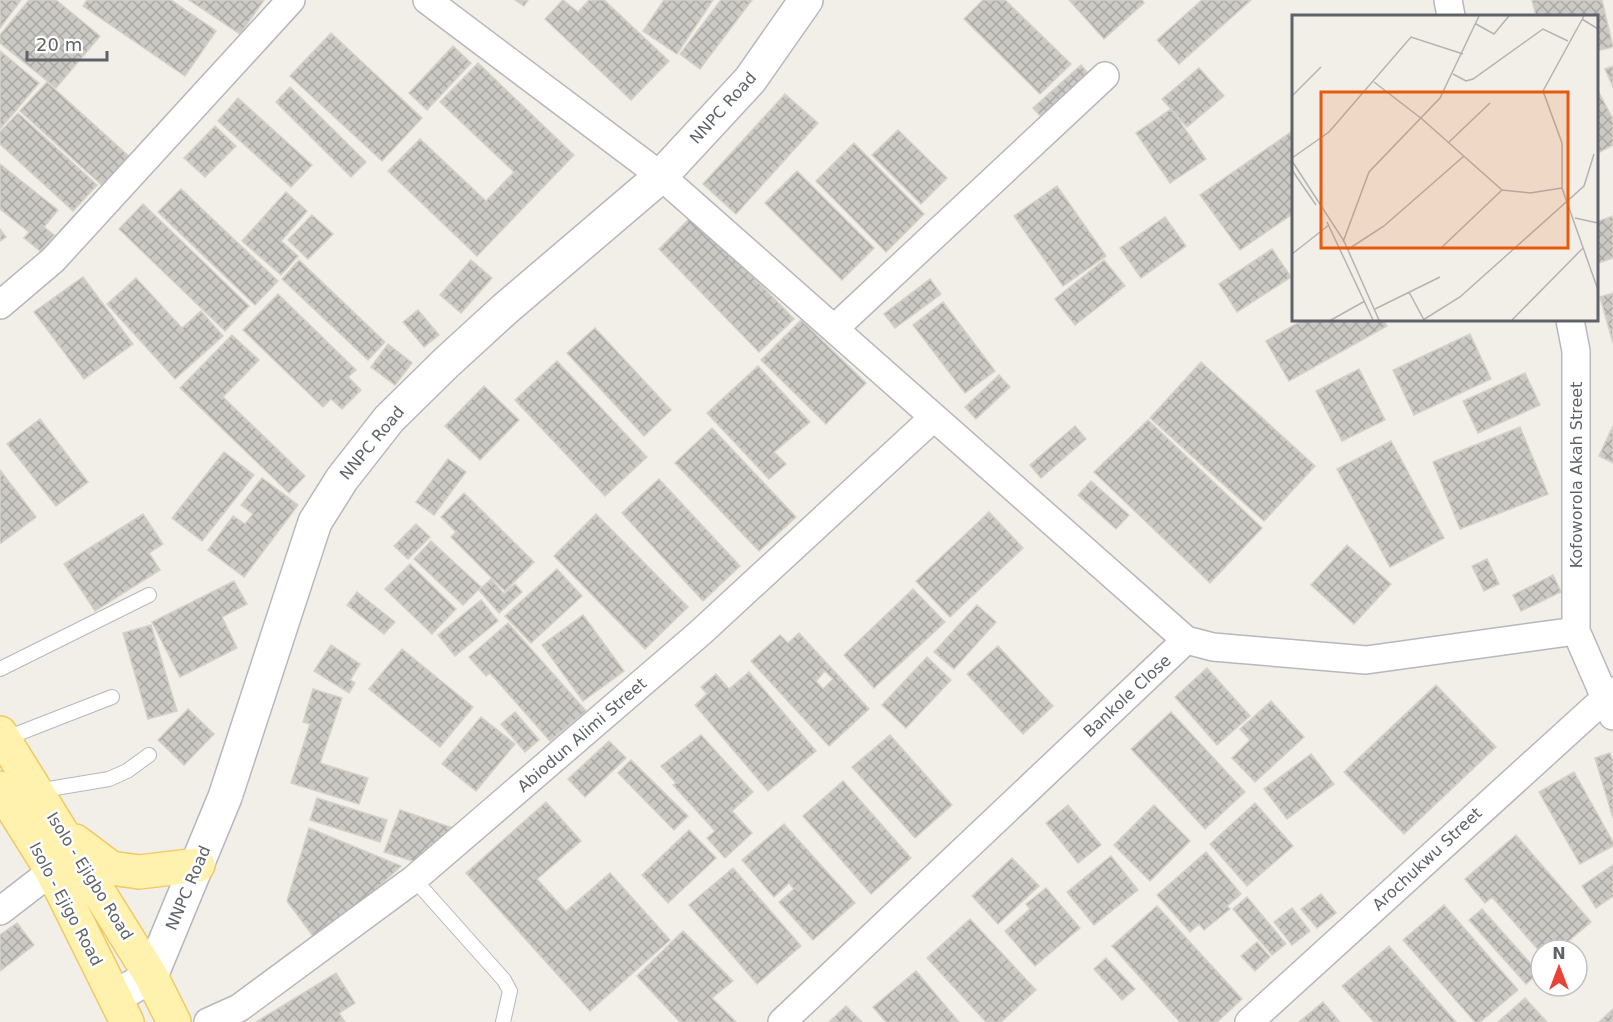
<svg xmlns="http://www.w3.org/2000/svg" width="1613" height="1022" font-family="'DejaVu Sans',sans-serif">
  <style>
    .building { fill: url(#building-cross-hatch); stroke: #d6d1c6; stroke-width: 1.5; fill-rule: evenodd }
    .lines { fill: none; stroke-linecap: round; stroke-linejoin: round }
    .service-casing { stroke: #b5b8bc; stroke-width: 16 }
    .minor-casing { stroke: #b5b8bc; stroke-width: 30 }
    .tertiary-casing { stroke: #b5b8bc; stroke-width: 36 }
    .primary-casing { stroke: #f2c960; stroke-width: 36 }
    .service { stroke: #fff; stroke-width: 14 }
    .minor { stroke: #fff; stroke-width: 27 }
    .tertiary { stroke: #fff; stroke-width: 33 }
    .primary { stroke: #fff2af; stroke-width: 33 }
    .labels { text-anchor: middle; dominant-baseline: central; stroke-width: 5; stroke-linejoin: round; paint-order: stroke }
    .street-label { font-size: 16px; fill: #5f6368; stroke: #fff }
    .inset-road { fill: none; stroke: #b3b3b1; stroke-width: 1.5 }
    .view { fill: #e8590c; fill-opacity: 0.15; stroke: #e8590c; stroke-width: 3 }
    .inset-edge { fill: none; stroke: #5f6368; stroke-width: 3 }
  </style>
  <defs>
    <pattern id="building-cross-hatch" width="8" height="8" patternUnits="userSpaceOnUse" patternTransform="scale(1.5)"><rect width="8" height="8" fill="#cccac5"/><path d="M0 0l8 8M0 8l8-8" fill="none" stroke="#a9a8a4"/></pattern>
  </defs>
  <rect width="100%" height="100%" fill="#f1efe8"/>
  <path class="building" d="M0,0H21L0,28Z
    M29,0H56L100,36L56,88L0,43V35Z
    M87,0H171L216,31L185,76L83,6Z
    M189,0H264L240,34Z
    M515,0H528L524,6Z
    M563,0L578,12L589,0H604L669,61L631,100L545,19Z
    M664,0H713L677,54L643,31Z
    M721,0H752L700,69L680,54Z
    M983,0H1005L1071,64L1040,94L964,19Z
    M1069,0H1142L1144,3L1104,39Z
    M1202,0H1251L1179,64L1157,40Z
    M1532,0H1602L1613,47L1596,51V16H1536Z
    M331,33L422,118L382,161L290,76Z
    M453,46L471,63L427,110L409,93Z
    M0,51L39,83L0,129Z
    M478,63L574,155L477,256L388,171L420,139L486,201L514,172L440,102Z
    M1081,65L1092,78L1044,120L1033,108Z
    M1613,66V87L1605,69Z
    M1199,68L1224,96L1187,127L1162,99Z
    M47,82L132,159L105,188L20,111Z
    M290,87L366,162L351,177L276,102Z
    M1596,87L1613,119V145L1596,154Z
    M785,94L818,123L736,214L703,184Z
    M238,98L312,165L291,187L218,121Z
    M1171,109L1206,159L1170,183L1136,133Z
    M18,113L97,185L73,211L0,144V132Z
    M215,126L236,146L205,177L184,158Z
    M898,130L947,178L921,204L872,155Z
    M1294,130V213L1240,250L1200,195Z
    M854,143L924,214L886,252L816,181Z
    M0,164L58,210L44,227L54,235L40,251L24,238L29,232L0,209Z
    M797,171L874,248L842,280L765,203Z
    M1057,186L1106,256L1063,286L1014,216Z
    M181,189L278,281L255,305L158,212Z
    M286,192L307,211L281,241L298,256L281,275L242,241Z
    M143,204L249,306L225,331L119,229Z
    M312,215L333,234L308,259L288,240Z
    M693,215L794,319L759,352L659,249Z
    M1613,216V258L1596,264V222Z
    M1165,217L1186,246L1141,278L1120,248Z
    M0,229L6,237L0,241Z
    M1272,249L1291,277L1237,312L1219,284Z
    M299,260L385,342L368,360L282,279Z
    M471,260L492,278L461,313L440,295Z
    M1104,260L1125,286L1075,325L1055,299Z
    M83,277L133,344L84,379L34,312Z
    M136,278L182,328L201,311L223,336L175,379L107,304Z
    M930,279L941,294L895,328L884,314Z
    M1613,293V343L1600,297Z
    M278,294L356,370L348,377L361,390L342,409L331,399L323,407L243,330Z
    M943,302L995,371L965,393L913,325Z
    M418,310L439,335L424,347L403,322Z
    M801,320L866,383L826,424L761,360Z
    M1303,320H1383L1387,326L1289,381L1266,341Z
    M595,328L671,410L644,436L567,353Z
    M1470,334L1491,379L1414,415L1393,370Z
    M232,335L259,360L223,397L305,476L289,493L180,388Z
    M388,344L412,363L395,385L371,367Z
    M557,361L647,457L605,496L515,400Z
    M1201,362L1315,466L1264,521L1150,418Z
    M758,366L810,422L774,452L786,464L769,479L707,413Z
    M1359,369L1385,420L1342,441L1316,391Z
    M1525,373L1540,405L1478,433L1463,401Z
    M999,375L1010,387L976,419L965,407Z
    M484,386L519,420L480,460L445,426Z
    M40,419L88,482L56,506L7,444Z
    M1148,420L1262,528L1210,583L1094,472Z
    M1075,426L1086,439L1041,478L1030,465Z
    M1613,426V463L1599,456Z
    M1520,427L1548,494L1460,529L1433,462Z
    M712,428L796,517L759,551L675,463Z
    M1391,441L1444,538L1390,567L1337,469Z
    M224,452L254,475L202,541L172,518Z
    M448,459L466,472L434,515L416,502Z
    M0,470L36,517L1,543L0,541Z
    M262,478L298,505L244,577L208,550L233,516L245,524L253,514L241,505Z
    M659,479L740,566L703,601L622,513Z
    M1091,481L1129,515L1116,529L1078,495Z
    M464,493L534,562L505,591L451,537L456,532L441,517Z
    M989,512L1023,548L950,617L916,581Z
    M143,514L163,544L149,553L160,570L95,611L64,564Z
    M596,514L688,607L645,649L554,556Z
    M416,524L430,537L408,559L394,546Z
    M431,541L481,587L463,605L414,559Z
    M1347,545L1391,584L1354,624L1311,585Z
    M1487,559L1499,584L1484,591L1472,566Z
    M410,564L456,609L432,634L385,589Z
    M557,569L582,596L531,643L505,616Z
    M1553,575L1561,592L1521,611L1513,595Z
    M491,579L504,594L515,584L522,592L499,613L479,590Z
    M234,581L247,604L222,617L237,648L180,677L152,622Z
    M913,589L945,622L874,688L844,655Z
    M357,592L395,622L384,634L347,605Z
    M481,600L498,621L455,656L438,635Z
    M977,605L996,622L954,669L934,652Z
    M583,615L624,671L583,701L542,645Z
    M508,623L586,711L550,741L490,673L486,676L469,657Z
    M151,625L177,711L148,719L123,633Z
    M799,633L869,709L829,746L751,661L780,635L788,643ZM825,671L833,679L823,689L816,681Z
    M331,645L360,664L350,680L355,683L349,693L314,671Z
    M998,646L1053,706L1023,734L967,674Z
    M402,649L473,707L440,747L369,689Z
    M927,657L951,680L906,728L882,705Z
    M1207,668L1250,716L1217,745L1175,697Z
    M749,672L816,751L768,791L695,705L707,694L701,687L716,674L729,689Z
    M1436,685L1496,747L1404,834L1344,772Z
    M313,689L342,698L320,763L368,778L359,804L291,783L310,724L303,722Z
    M1271,701L1304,737L1255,782L1232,758L1250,740L1240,729Z
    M188,709L214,734L184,765L158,740Z
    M515,712L539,740L525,752L501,724Z
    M1171,712L1245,792L1205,829L1131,749Z
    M481,717L515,744L476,791L442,764Z
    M701,735L753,792L732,811L752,833L725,858L707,838L715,831L673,785L676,783L661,766Z
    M890,735L952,805L915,838L852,767Z
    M609,741L626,758L585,797L568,779Z
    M1610,753L1613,761V818L1595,758Z
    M1311,754L1334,784L1287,819L1264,789Z
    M631,760L688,816L674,830L618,773Z
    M1574,772L1613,842V846L1580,864L1539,792Z
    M843,781L911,858L871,894L803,816Z
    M317,798L387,820L380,842L310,820Z
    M546,802L581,841L537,879L566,911L610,873L670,940L590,1011L466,873Z
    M1255,803L1293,846L1247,886L1210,844Z
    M1068,805L1101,845L1078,863L1046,823Z
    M1154,805L1190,841L1150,881L1114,845Z
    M400,810L462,831L425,865L384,852Z
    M784,824L855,903L813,940L779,902L794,889L789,883L774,897L742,860Z
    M309,828L401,866L318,943L287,901Z
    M689,830L716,858L668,903L642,875Z
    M1516,835L1591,922L1558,950H1541V953L1492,897L1485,903L1465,879Z
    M1206,852L1241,894L1227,906L1230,909L1204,930L1199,924L1190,932L1157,895Z
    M1111,856L1138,890L1094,925L1067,892Z
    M1012,858L1039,886L998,924L972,896Z
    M1613,865V896L1596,908L1582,886Z
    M733,868L801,946L757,984L689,905Z
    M1046,888L1080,928L1035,966L1005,931L1030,909L1026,904Z
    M1321,894L1336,913L1317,928L1301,909Z
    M1247,897L1286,944L1272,955L1233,909Z
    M1444,905L1518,990L1480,1022H1475L1403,940Z
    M1157,906L1242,999L1217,1022H1180L1112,946Z
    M1292,908L1310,931L1292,945L1274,922Z
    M1482,909L1539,973L1526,984L1469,920Z
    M970,919L1036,990L1001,1022H986L927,958Z
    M17,923L34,945L0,971V935Z
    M683,931L733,981L712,998L736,1022H680L637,976Z
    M1257,942L1270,957L1255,971L1241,956Z
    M1389,946L1456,1022H1374L1342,986Z
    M1106,958L1135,989L1122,1000L1094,969Z
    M916,971L959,1022H886L873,1007Z
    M336,973L355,1003L339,1013L345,1022H256Z
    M1525,998L1547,1022H1498Z
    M1323,1002L1340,1022H1299Z
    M846,1006L862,1022H829Z
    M1613,1009V1022H1599Z"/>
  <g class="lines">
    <g class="service-casing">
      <path id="service" d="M0,669L149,595
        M4,739L112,697
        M37,791L109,779L127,771L149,755
        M414,879L504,980L510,991L503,1022"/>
    </g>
    <g class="minor-casing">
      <path id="minor" d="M427,0L661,176L1186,640
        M1448,0L1451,16
        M0,305L53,260L291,0
        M1570,320L1576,351V631L1613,716
        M835,328L1105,76
        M0,911L52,871
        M208,1022L239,1008L414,879L700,633L933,418
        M782,1022L1186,640L1213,647L1366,660L1576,631
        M1249,1022L1613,691"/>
    </g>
    <g class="tertiary-casing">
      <path id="tertiary" d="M115,997L151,976L225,797L315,522L342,479L389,419L446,363L505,309L661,176L750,80L806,0"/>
    </g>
    <g class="primary-casing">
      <path id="primary" d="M0,733L151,976L174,1022
        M0,788L52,871L127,1022
        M75,841L111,868L139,872L198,865"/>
    </g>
    <use href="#service" class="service"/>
    <use href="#minor" class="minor"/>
    <use href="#tertiary" class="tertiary"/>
    <use href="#primary" class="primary"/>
  </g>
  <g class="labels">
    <g class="street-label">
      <text transform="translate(723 108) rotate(-48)">NNPC Road</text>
      <text transform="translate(372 443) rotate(-50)">NNPC Road</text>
      <text transform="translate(1576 475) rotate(-90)">Kofoworola Akah Street</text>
      <text transform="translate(1127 696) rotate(-43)">Bankole Close</text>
      <text transform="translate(582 735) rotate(-41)">Abiodun Alimi Street</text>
      <text transform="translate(1427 859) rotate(-43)">Arochukwu Street</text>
      <text transform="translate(90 876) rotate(58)">Isolo - Ejigbo Road</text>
      <text transform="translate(188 888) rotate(-67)">NNPC Road</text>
      <text transform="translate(66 904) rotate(62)">Isolo - Ejigo Road</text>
    </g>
  </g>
  <g transform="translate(1292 15)">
    <rect width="306" height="306" fill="#f1efe8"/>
    <path class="inset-road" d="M292,1L251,76L270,128V173L306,275M290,4L306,14M184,9L202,19L217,1M161,59L174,66L181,64L251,14L276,26M82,67L130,104L210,175M0,81L29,52M157,127L198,88M0,143L37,117L119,22L171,39M0,146L52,226L87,305M0,155L24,190M283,203L306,208M35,207L81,305M51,227L77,157L148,83L187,1M148,234L210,175L238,178L270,173M55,235L92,211L172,141M0,239L37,210M117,277L132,305M83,294L148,262M39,305L73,286M131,305L168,282L292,171L302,139M220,305L291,233"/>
    <path class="view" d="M29,77H276V233H29Z"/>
    <rect width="306" height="306" class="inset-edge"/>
  </g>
  <g transform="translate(1559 968)"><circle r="28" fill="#ffffff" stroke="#bfc1c3" stroke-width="1.5"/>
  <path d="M0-4.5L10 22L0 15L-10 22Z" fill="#ea4335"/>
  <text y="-9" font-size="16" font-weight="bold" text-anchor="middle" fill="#5f6368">N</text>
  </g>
  <path d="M27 51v9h80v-9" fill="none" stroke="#5f6368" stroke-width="3"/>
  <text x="36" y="51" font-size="18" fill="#5f6368" stroke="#ffffff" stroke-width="4.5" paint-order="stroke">20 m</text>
</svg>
